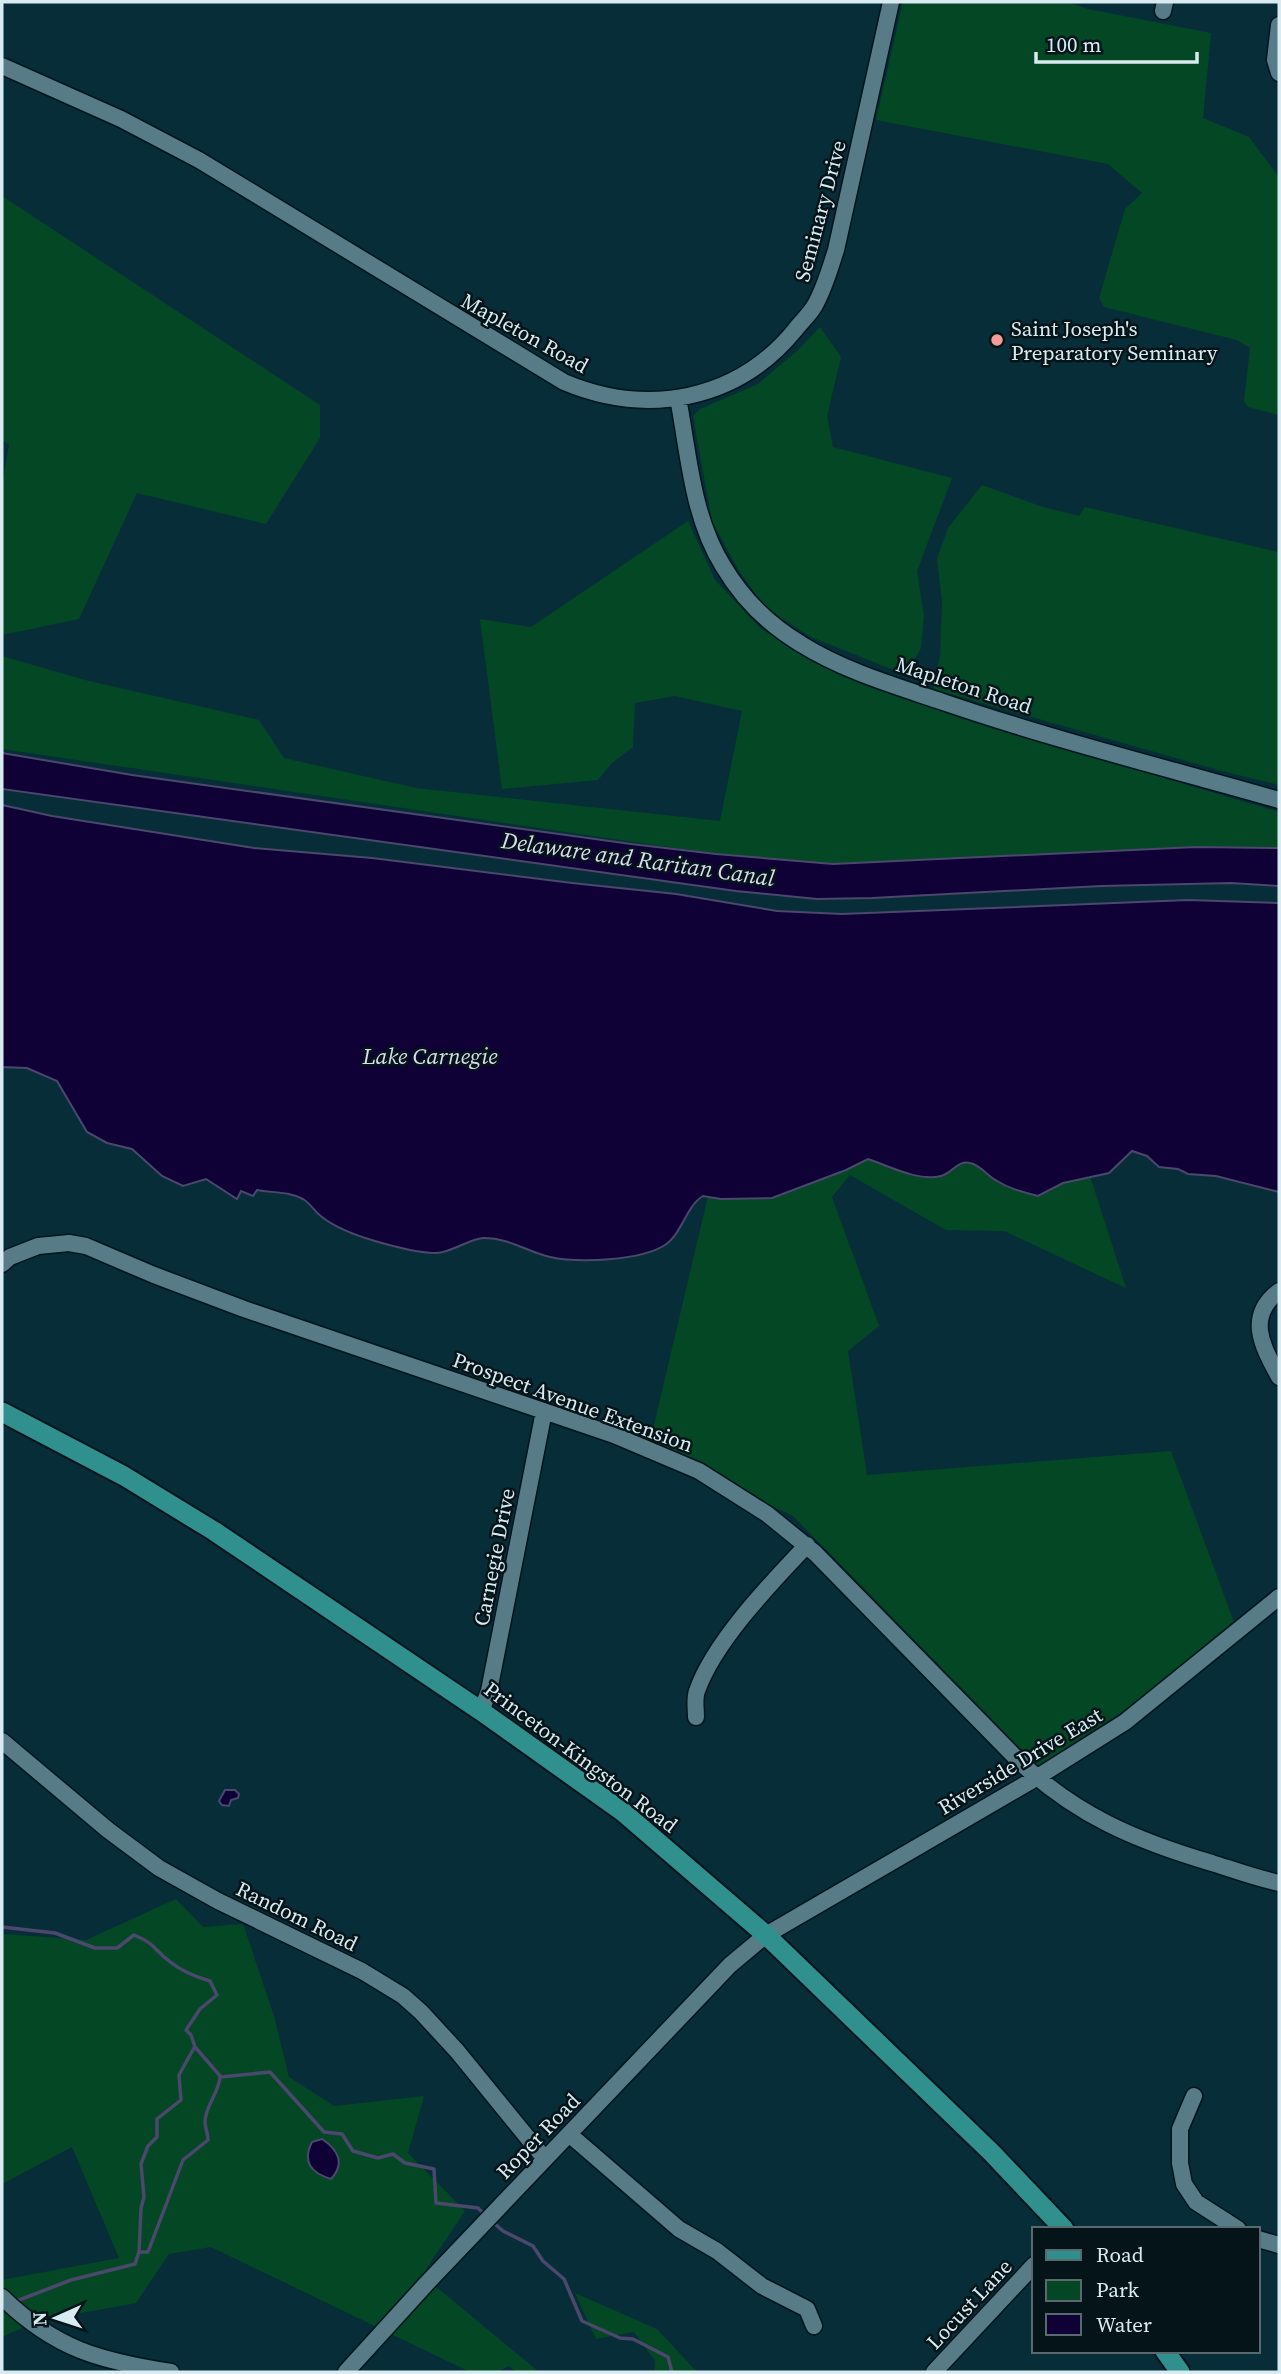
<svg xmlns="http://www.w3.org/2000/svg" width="1281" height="2374" font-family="'Source Serif 4',serif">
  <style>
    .green { fill: #044725 }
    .water { fill: #0f0135; stroke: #4b476d; stroke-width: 2 }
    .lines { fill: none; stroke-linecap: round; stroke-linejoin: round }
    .stream { stroke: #4b476d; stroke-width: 3.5 }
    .minor-casing { stroke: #00151c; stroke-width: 19 }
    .major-casing { stroke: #00151c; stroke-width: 23 }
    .minor { stroke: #577c87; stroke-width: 16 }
    .major { stroke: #2f908e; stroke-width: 19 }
    .poi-dot { fill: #f59c96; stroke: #051418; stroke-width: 2.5 }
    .labels { text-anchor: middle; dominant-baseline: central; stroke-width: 5; stroke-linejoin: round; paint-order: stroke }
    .street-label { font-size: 21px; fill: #d7ebf1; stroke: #051418 }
    .poi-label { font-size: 21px; fill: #d7ebf1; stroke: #051418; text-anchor: start }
    .water-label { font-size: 23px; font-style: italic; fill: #dadaf0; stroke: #051418 }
  </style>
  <rect width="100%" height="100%" fill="#072e38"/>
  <path class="green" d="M903,2H1067L1088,9L1211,33L1203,118L1249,137L1279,177V415L1248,407L1244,401L1250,348L1237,340L1104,307L1099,298L1125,209L1142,193L1108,164L876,120Z
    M2,196L320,405V438L266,524L137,493L79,619L2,635V487L9,444L2,441Z
    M820,327L841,357L827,416L833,447L952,478L917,571L924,616L921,648L906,675L811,637L766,608L739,571L712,521L693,416L700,409L758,384L798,350Z
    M982,485L1043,507L1079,516L1085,507L1279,552V785L1218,770L933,689L940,657L942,602L937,559L948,528Z
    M688,521L715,580L760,628L809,658L860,682L959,717L1279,812V848L1196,847L833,864L716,854L2,749V656L85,680L259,720L284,758L416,788L720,821L742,711L675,696L635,703L633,747L612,763L598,780L502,789L480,619L531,627Z
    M868,1159L913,1176H941L959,1164L970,1162L980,1167L994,1180L1016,1190L1037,1196L1063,1183L1090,1176L1126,1288L1004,1231L946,1230L850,1175L832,1197L879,1326L848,1351L867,1475L1171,1451L1239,1636L1038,1766L793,1516L649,1446L708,1196L721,1199L772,1198L846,1170Z
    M176,1899L203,1927L243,1924L274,2016L289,2077L334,2106L424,2096L408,2153L465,2211L422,2275L539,2372H516L509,2366L497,2372H470L211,2247L169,2254L136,2303C91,2312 43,2316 2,2337V2280L119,2258L72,2147L2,2184V1934L86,1940Z
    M575,2293L657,2329L697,2372H654L655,2361L634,2332L596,2339Z"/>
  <path class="water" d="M2,753L132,775L631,844L716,854L833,864L1196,847L1279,848V886L1231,883L1101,886L872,898L817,899L736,891L2,789Z
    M2,805L52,816L254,848L372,858L572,883L676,894L777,911L842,914L1188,900L1279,903V1192L1216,1176L1188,1174L1178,1169L1159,1167L1147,1156L1132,1151L1109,1173L1063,1183L1038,1196C1023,1192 1010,1189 997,1181C987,1176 981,1165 970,1163C958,1160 952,1173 941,1176C919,1182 889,1166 868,1159L846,1170L772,1198L721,1199L703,1196C686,1206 682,1234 665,1245C640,1261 578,1263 550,1257C528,1252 507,1237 483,1238C471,1239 456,1249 443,1252C427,1256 392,1246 375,1241C358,1236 336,1228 322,1217C315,1212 310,1203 303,1199C288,1191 273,1193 257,1190L253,1196L241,1191L237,1199L206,1179L183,1186L162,1176L132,1149L107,1143L87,1132L57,1081L27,1068L2,1067Z
    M225,1790H235L239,1794L238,1798L231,1800L229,1806L222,1805L219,1801Z
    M322,2139C337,2149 346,2163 331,2179C311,2173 302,2162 312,2142Z"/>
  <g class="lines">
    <path class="stream" d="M2,1927L55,1933L95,1948H117L134,1935C156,1944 153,1949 169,1961C181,1971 196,1977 210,1981L217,1995L200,2009L186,2030L191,2035L195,2047L221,2077L270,2072L324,2132L342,2134L353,2151L378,2158L393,2154L405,2163L434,2169L436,2203L478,2208L482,2212
      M495,2224L503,2231L533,2246L543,2261L564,2279L582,2321L620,2338L633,2339L668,2357L672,2372
      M139,2252L141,2208L144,2197L141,2164L148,2146L157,2137V2119L181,2100L179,2075L194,2048
      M14,2302L71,2280L135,2264L139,2252H148L183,2160L208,2140C208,2133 205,2128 205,2122C205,2106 219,2093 220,2077"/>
    <g class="minor-casing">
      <path id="minor" d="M1163,11L1165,2
        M1279,25L1275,60L1279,73
        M2,66L121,119L199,160L564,382C647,417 737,401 795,330C802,321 810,314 815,305C825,287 830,268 836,250L891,2
        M678,398C689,455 692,516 723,566C742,598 769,625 801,644C844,671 896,686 943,702C1054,740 1167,768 1279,800
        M2,1264L10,1257L38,1246L69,1243L86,1246L154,1275L244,1309L614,1435L699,1471L767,1514L815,1553L1018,1760C1075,1815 1137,1841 1212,1863C1234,1870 1256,1878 1279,1883
        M1279,1291C1245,1317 1263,1347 1279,1377
        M481,1711L489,1691L544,1411
        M696,1717C696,1709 694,1699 697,1691C714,1642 771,1583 807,1545
        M2,1741L108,1830L159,1868L218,1901L362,1971L403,1996L421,2012L457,2051L545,2159
        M1194,2096L1180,2129V2163L1184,2184L1196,2202L1238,2229
        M569,2134L679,2229L717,2251L762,2286L807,2309L814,2326
        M1258,2239L1279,2245
        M2,2297C55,2349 100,2361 171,2372
        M346,2372L427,2283L730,1965L766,1935L1036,1778L1125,1722L1279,1597
        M934,2372L1034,2265"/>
    </g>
    <g class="major-casing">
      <path id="major" d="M2,1412L124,1476L214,1531L481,1711L623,1812L766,1935L992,2153L1064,2229
        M1165,2351L1180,2372"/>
    </g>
    <use href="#minor" class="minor"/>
    <use href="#major" class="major"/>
  </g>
  <circle class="poi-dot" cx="997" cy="340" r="7"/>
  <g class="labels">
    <g class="street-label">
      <text transform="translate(820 211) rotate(-75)">Seminary Drive</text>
      <text transform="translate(525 333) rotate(29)">Mapleton Road</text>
      <text transform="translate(964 685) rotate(18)">Mapleton Road</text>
      <text transform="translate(573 1402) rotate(20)">Prospect Avenue Extension</text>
      <text transform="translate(494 1557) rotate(-79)">Carnegie Drive</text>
      <text transform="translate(581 1757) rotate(37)">Princeton-Kingston Road</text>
      <text transform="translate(1020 1761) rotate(-31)">Riverside Drive East</text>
      <text transform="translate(297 1916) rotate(26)">Random Road</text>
      <text transform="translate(538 2136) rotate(-46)">Roper Road</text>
      <text transform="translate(969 2304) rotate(-47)">Locust Lane</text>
    </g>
    <g class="poi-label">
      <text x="1011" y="328">Saint Joseph's<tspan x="1011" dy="24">Preparatory Seminary</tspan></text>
    </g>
    <g class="water-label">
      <text transform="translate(638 859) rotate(8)">Delaware and Raritan Canal</text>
      <text x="430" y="1056">Lake Carnegie</text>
    </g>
  </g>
  <rect width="1281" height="2374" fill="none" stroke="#d7ebf1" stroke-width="7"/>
  <rect x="1032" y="2227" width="228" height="126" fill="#051418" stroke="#596a6f" stroke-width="2"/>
  <rect x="1046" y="2250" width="35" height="10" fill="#2f908e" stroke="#596a6f" stroke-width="2"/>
  <text x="1096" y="2262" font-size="21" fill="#d7ebf1">Road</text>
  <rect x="1046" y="2280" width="35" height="21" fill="#044725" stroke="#596a6f" stroke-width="2"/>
  <text x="1096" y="2297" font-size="21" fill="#d7ebf1">Park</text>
  <rect x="1046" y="2314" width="35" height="21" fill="#0f0135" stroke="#596a6f" stroke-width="2"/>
  <text x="1096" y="2332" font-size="21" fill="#d7ebf1">Water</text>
  <g transform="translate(56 2318) rotate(267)" stroke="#051418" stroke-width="5" paint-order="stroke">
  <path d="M0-5L12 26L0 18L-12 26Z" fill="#d7ebf1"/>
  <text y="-10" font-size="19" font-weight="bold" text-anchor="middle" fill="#d7ebf1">N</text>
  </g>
  <path d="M1036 52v10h161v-10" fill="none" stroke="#d7ebf1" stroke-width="3.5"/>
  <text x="1046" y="52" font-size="21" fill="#d7ebf1" stroke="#051418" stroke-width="5" paint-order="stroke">100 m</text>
</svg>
